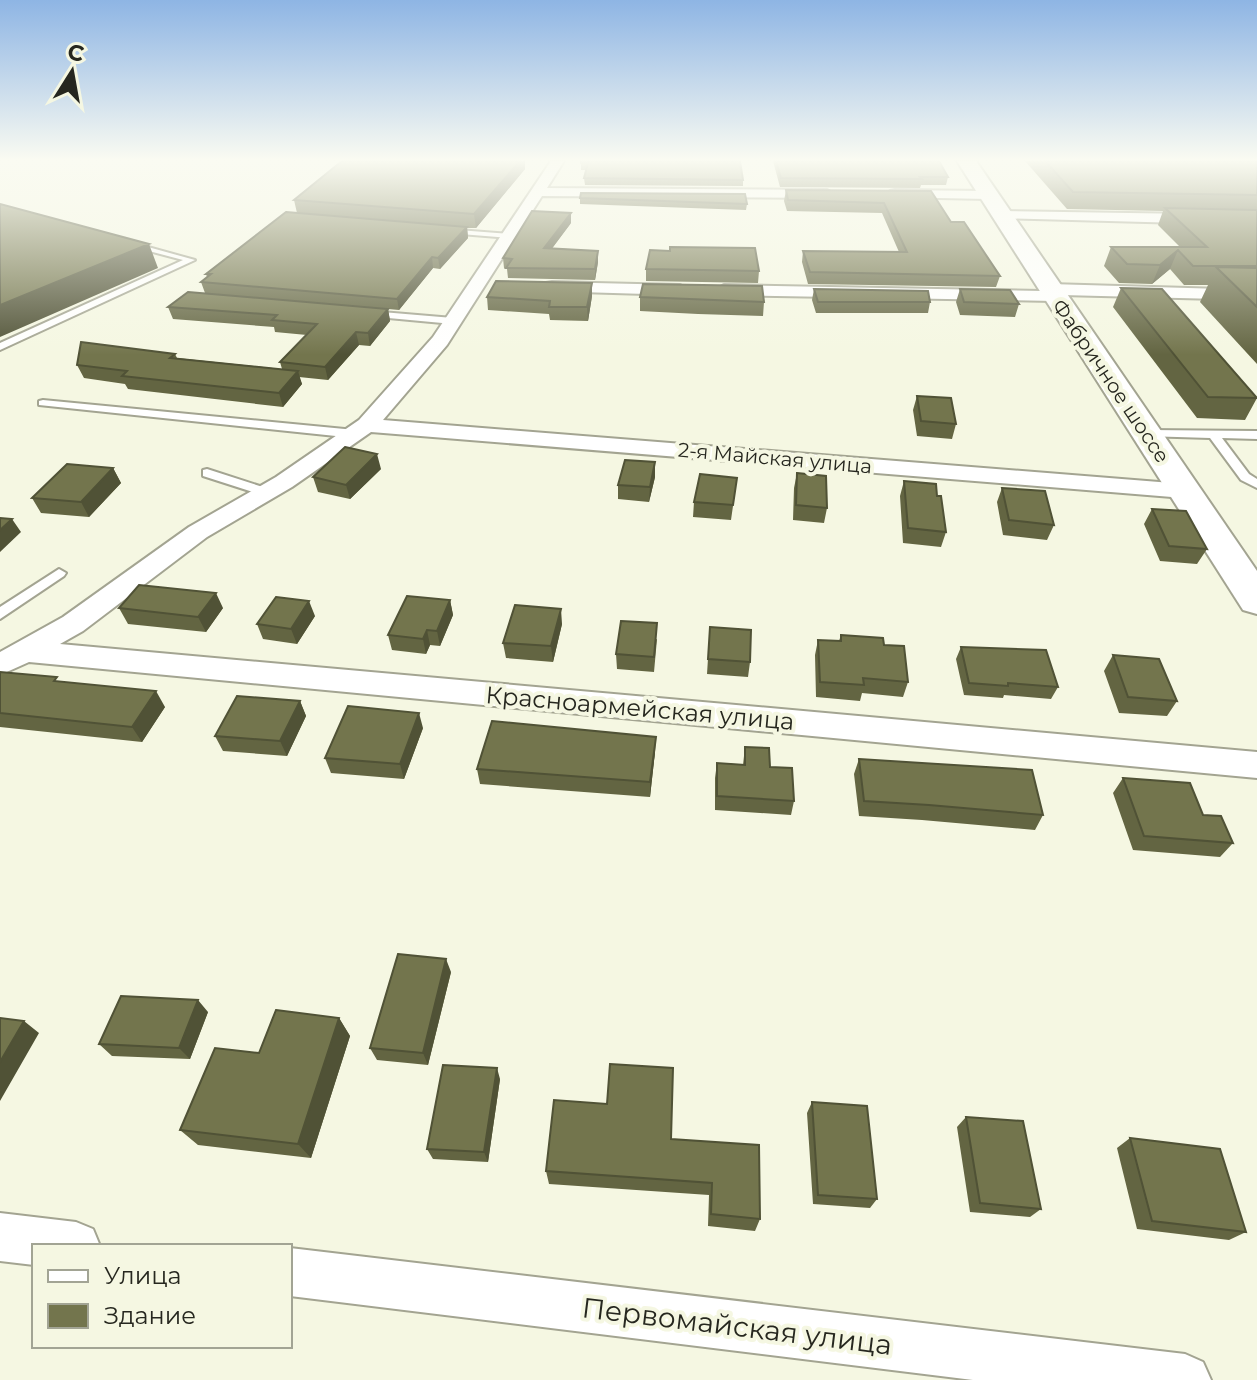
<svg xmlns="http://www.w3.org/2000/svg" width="1257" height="1380" font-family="Montserrat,sans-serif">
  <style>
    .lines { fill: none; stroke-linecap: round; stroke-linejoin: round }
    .lane-casing { stroke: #a3a491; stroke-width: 4 }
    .street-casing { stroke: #a3a491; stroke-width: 4 }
    .secondary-casing { stroke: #a3a491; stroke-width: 4 }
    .lane { fill: #fff; fill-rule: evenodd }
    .street { fill: #fff; fill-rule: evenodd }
    .secondary { fill: #fff; fill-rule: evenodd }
    .wall { fill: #636542 }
    .shaded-wall { fill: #505236 }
    .building { fill: #73754d; stroke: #505236; stroke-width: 2 }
    .labels { text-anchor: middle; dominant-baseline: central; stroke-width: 8; stroke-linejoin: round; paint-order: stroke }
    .far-street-label { font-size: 20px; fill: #26271f; stroke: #f5f7e2 }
    .street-label { font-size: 24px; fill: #26271f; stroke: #f5f7e2 }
    .near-street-label { font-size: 28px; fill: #26271f; stroke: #f5f7e2 }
  </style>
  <rect width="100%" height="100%" fill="#f5f7e2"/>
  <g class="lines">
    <g class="lane-casing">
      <path id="lane" d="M445,229L511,234L515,236L511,238L448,233Z
        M130,242L195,260L0,350V343L183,260L130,246Z
        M370,311L453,318L458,321L453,324L367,316V312Z
        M43,400L355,430L361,434L355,438L39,405V401Z
        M1148,430L1257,431V439L1222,438L1249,474L1257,479V488L1241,480L1210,438L1144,436V432Z
        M207,469L269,489L271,492L265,496L203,476V470Z
        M59,569L66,573L64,576L0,619V607Z"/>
    </g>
    <g class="street-casing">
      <path id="street" d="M551,161H564L547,188L827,190L834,194L827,198L542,196L447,345L383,420L1184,484L1192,486L1196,491L1192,496L1184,498L371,432L292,487L207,537L83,631L60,644L1257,752V778L29,662L0,675V652L63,617L189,527L276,477L359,420L433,337Z
        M895,190L988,191L995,195L988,199L890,197V191Z
        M999,211L1257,215V225L994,218L992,215Z
        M552,282L680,285L689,290L680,295L546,291L543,287L546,283Z
        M1050,284L1257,290V300L1062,295L1060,300L1054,301L724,295L715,290L724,285L1042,291L1044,285Z
        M0,1213L76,1222L93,1229L100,1246H34V1265L0,1261Z
        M290,1248L1185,1354L1203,1362L1211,1380H973L290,1296Z"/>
    </g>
    <g class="secondary-casing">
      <path id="secondary" d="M957,161H976L1257,571V614L1243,610Z"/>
    </g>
    <use href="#lane" class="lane"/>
    <use href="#street" class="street"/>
    <use href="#secondary" class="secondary"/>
  </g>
  <path class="wall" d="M773,161H939L948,177L946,185H921L920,188L780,187Z
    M1025,161H1257V364L1200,302L1208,285H1184L1170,269L1152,284L1119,283L1104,266L1111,247H1180L1158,225L1163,211L1067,209Z
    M581,163L743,180V186L585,185L584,178L586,170H581Z
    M525,169L476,228H467L468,238L440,269L433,268L399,310L388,309L390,321L370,346L359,345L328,380L299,377L302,384L283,407L128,389L125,384L84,378L77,365L175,354L177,358L282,369L280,362L307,335L275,332L274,327L173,319L168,307L205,293L201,282L207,277L206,274L297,213L294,200Z
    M786,190L931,191L951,222L1000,276L996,287L808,284L802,262L803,251L899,252L882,213L787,211L784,201Z
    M580,198L747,204L746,210L580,204Z
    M571,223L552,248L598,251V262L595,280L508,278L507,269L504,268L503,258Z
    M670,251L759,271L758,283L646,281V269Z
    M1121,288L1257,398L1245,420L1197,418L1113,307Z
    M814,289L930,302L928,313H816L812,300Z
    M960,289L1019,304L1015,317L960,315L956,302Z
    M592,296L588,321L550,320L549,314L488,310L487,297Z
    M640,297L764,302L763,316L698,314L640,311Z
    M917,396L956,424L952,439L917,436L913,410Z
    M113,468L121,483L89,517L41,513L32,498Z
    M381,469L350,499L318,492L313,477Z
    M797,473L827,508L824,523L793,520L794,488Z
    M655,477L649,502L618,499V485Z
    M737,478L731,520L693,517L694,502Z
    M904,481L937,496L946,532L941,547L903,543L900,496Z
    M1002,488L1054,525L1047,540L1003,535L997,502Z
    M1152,509L1207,549L1197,564L1160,561L1144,524Z
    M450,600L453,615L440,646L430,645L426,654L392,650L388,635Z
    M119,608H223L206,632L128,624Z
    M315,616L297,644L263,639L257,624Z
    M562,624L553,662L506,658L503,643Z
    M710,627L750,662L748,677L707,674Z
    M841,635L884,645L908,682L903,697L862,693L860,701L816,697L815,655L818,640L839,641Z
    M657,639L654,672L617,669L616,654Z
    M961,647L1058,687L1051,699L1004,695L1003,698L964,695L956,659Z
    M1113,655L1177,701L1167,716L1119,713L1104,671Z
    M0,672L60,682L165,707L142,742L0,727Z
    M300,701L306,716L287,756L223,751L215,736Z
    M423,728L404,779L331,773L325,758Z
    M745,747L770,767L794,801L791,815L715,810V778L717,763L743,765Z
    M655,752L650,797L480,784L477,769Z
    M859,759L1043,815L1035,830L922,820L859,816L854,774Z
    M1123,778L1203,815L1233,843L1220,857L1133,850L1113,793Z
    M451,972L428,1065L377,1060L370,1048Z
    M208,1012L190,1059L112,1056L99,1044Z
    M339,1018L350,1036L311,1158L198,1145L180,1130L259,1053Z
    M500,1079L488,1162L433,1159L427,1149Z
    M812,1102L877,1199L870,1208L813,1204L807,1113Z
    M966,1117L1041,1209L1030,1217L970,1212L957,1127Z
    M1130,1138L1246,1232L1229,1240L1137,1229L1117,1148Z
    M671,1139L760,1219L755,1231L708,1226L709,1195L549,1184L546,1171Z"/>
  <path class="shaded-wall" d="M520,161H525V169L476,228L474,214Z
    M571,213V223L545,258L544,248Z
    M467,227L468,238L440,269L438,258Z
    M149,244L158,268L0,337V305Z
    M1178,250L1170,269L1152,284L1160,265Z
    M598,251V262L595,280V269Z
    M432,257L433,268L399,310L397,299Z
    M592,283V296L588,321L587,307Z
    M388,309L390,321L370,346L368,333Z
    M356,332L359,345L328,380L325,367Z
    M298,371L302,384L283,407L279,393Z
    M377,454L381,469L350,499L346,485Z
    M655,462V477L649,502L650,487Z
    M113,468L121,483L89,517L81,502Z
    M12,519L21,532L0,552V530Z
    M216,593L223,608L206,632L198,617Z
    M450,600L453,615L440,646L437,631Z
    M309,601L315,616L297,644L291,629Z
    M561,609L562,624L553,662L551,646Z
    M427,630L430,645L426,654L423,639Z
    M156,691L165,707L142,742L132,727Z
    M300,701L306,716L287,756L280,741Z
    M419,713L423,728L404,779L400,764Z
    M656,737L655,752L650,797V782Z
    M446,959L451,972L428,1065L423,1053Z
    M198,1000L208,1012L190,1059L179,1048Z
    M339,1018L350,1036L311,1158L298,1144Z
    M24,1021L39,1033L0,1101V1062Z
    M497,1068L500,1079L488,1162L484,1152Z"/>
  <path class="building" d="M342,161H520L474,214L294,200Z
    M581,161H740L743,180L584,178L588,163H581Z
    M776,161H939L948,177H920L922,179L781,178Z
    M1045,161H1257V195L1073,192Z
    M786,190L931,191L951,222H964L1000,276L810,272L803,251L907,252L884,203L788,200Z
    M581,193L745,194L747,204L580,198Z
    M0,204L149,244L0,305Z
    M1165,208L1257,210V266H1193L1178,250L1160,265L1127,264L1111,247H1207Z
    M532,211L571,213L544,248L598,251L595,269L506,268L512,259L503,258Z
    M286,212L467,227L438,258L432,257L397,299L201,282L211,274H206Z
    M670,247L755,248L759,271L646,269L650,250L670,251Z
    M1216,267L1257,268V307Z
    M496,281L592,283L587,307H549L550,301L487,297Z
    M643,284L762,286L764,302L640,297Z
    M1121,288L1162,289L1257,398L1208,397Z
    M814,289L928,291L930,302H818Z
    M960,289L1010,290L1019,304L964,302Z
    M188,292L388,309L368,333L356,332L325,367L280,362L317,324L272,320L277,315L168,307Z
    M81,342L175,354L170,358L298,371L279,393L122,376L127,371L77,365Z
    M917,396L951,398L956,424L921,421Z
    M345,447L377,454L346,485L313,477Z
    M625,460L655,462L650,487L618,485Z
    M67,464L113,468L81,502L32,498Z
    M797,473L826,476L827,508L796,505Z
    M700,474L737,478L733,505L694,502Z
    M904,481L936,484L937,496H941L946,532L908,528Z
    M1002,488L1045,491L1054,525L1009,520Z
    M1152,509L1186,511L1207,549L1169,546Z
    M0,518L12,519L0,530Z
    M139,585L216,593L198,617L119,608Z
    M407,596L450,600L437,631L427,630L423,639L388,635Z
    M276,597L309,601L291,629L257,624Z
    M515,605L561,609L551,646L503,643Z
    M621,621L657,623L654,657L616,654Z
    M710,627L751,630L750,662L708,659Z
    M841,635L883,638L884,645L904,646L908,682L863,678L864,685L820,682L818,640L841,641Z
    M961,647L1046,650L1058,687L1008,683V686L969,683Z
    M1113,655L1159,659L1177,701L1128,697Z
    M0,672L57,677L54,681L156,691L132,727L0,713Z
    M237,696L300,701L280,741L215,736Z
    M348,706L419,713L400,764L325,758Z
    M492,721L656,737L650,782L477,769Z
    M745,747L769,748L770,767L792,768L794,801L717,796V763L745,765Z
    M859,759L1032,770L1043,815L929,805L864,801Z
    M1123,778L1190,783L1203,815L1221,816L1233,843L1144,836Z
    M398,954L446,959L423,1053L370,1048Z
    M121,996L198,1000L179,1048L99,1044Z
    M276,1010L339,1018L298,1144L180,1130L215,1048L259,1053Z
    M0,1018L24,1021L0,1062Z
    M610,1064L673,1068L671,1139L759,1145L760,1219L711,1214L712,1183L546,1171L554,1100L607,1104Z
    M443,1065L497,1068L484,1152L427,1149Z
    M812,1102L867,1106L877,1199L818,1195Z
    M966,1117L1023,1121L1041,1209L980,1203Z
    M1130,1138L1220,1149L1246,1232L1152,1221Z"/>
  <linearGradient id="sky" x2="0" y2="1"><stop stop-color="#8eb5e4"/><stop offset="0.45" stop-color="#fafbf2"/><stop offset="1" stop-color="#fafbf2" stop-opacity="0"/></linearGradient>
  <rect width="1257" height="355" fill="url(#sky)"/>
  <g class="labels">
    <g class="far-street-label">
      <text transform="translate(1111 381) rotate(56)">Фабричное шоссе</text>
      <text transform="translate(775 458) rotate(5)">2-я Майская улица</text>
    </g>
    <g class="street-label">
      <text transform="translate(640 708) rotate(5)">Красноармейская улица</text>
    </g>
    <g class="near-street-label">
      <text transform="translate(737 1326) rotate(7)">Первомайская улица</text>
    </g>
  </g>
  <rect x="32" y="1244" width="260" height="104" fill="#f5f7e2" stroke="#a2a494" stroke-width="2"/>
  <rect x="48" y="1270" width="40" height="12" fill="#ffffff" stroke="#a2a494" stroke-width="2"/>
  <text x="104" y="1284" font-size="24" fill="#26271f">Улица</text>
  <rect x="48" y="1304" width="40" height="24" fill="#73754d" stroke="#a2a494" stroke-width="2"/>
  <text x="104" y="1324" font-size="24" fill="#26271f">Здание</text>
  <g transform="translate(72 72) rotate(11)" stroke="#f5f7e2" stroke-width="6" paint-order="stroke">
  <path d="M0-6L14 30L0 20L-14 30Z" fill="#26271f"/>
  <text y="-12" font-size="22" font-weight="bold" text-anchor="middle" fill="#26271f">С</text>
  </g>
</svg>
